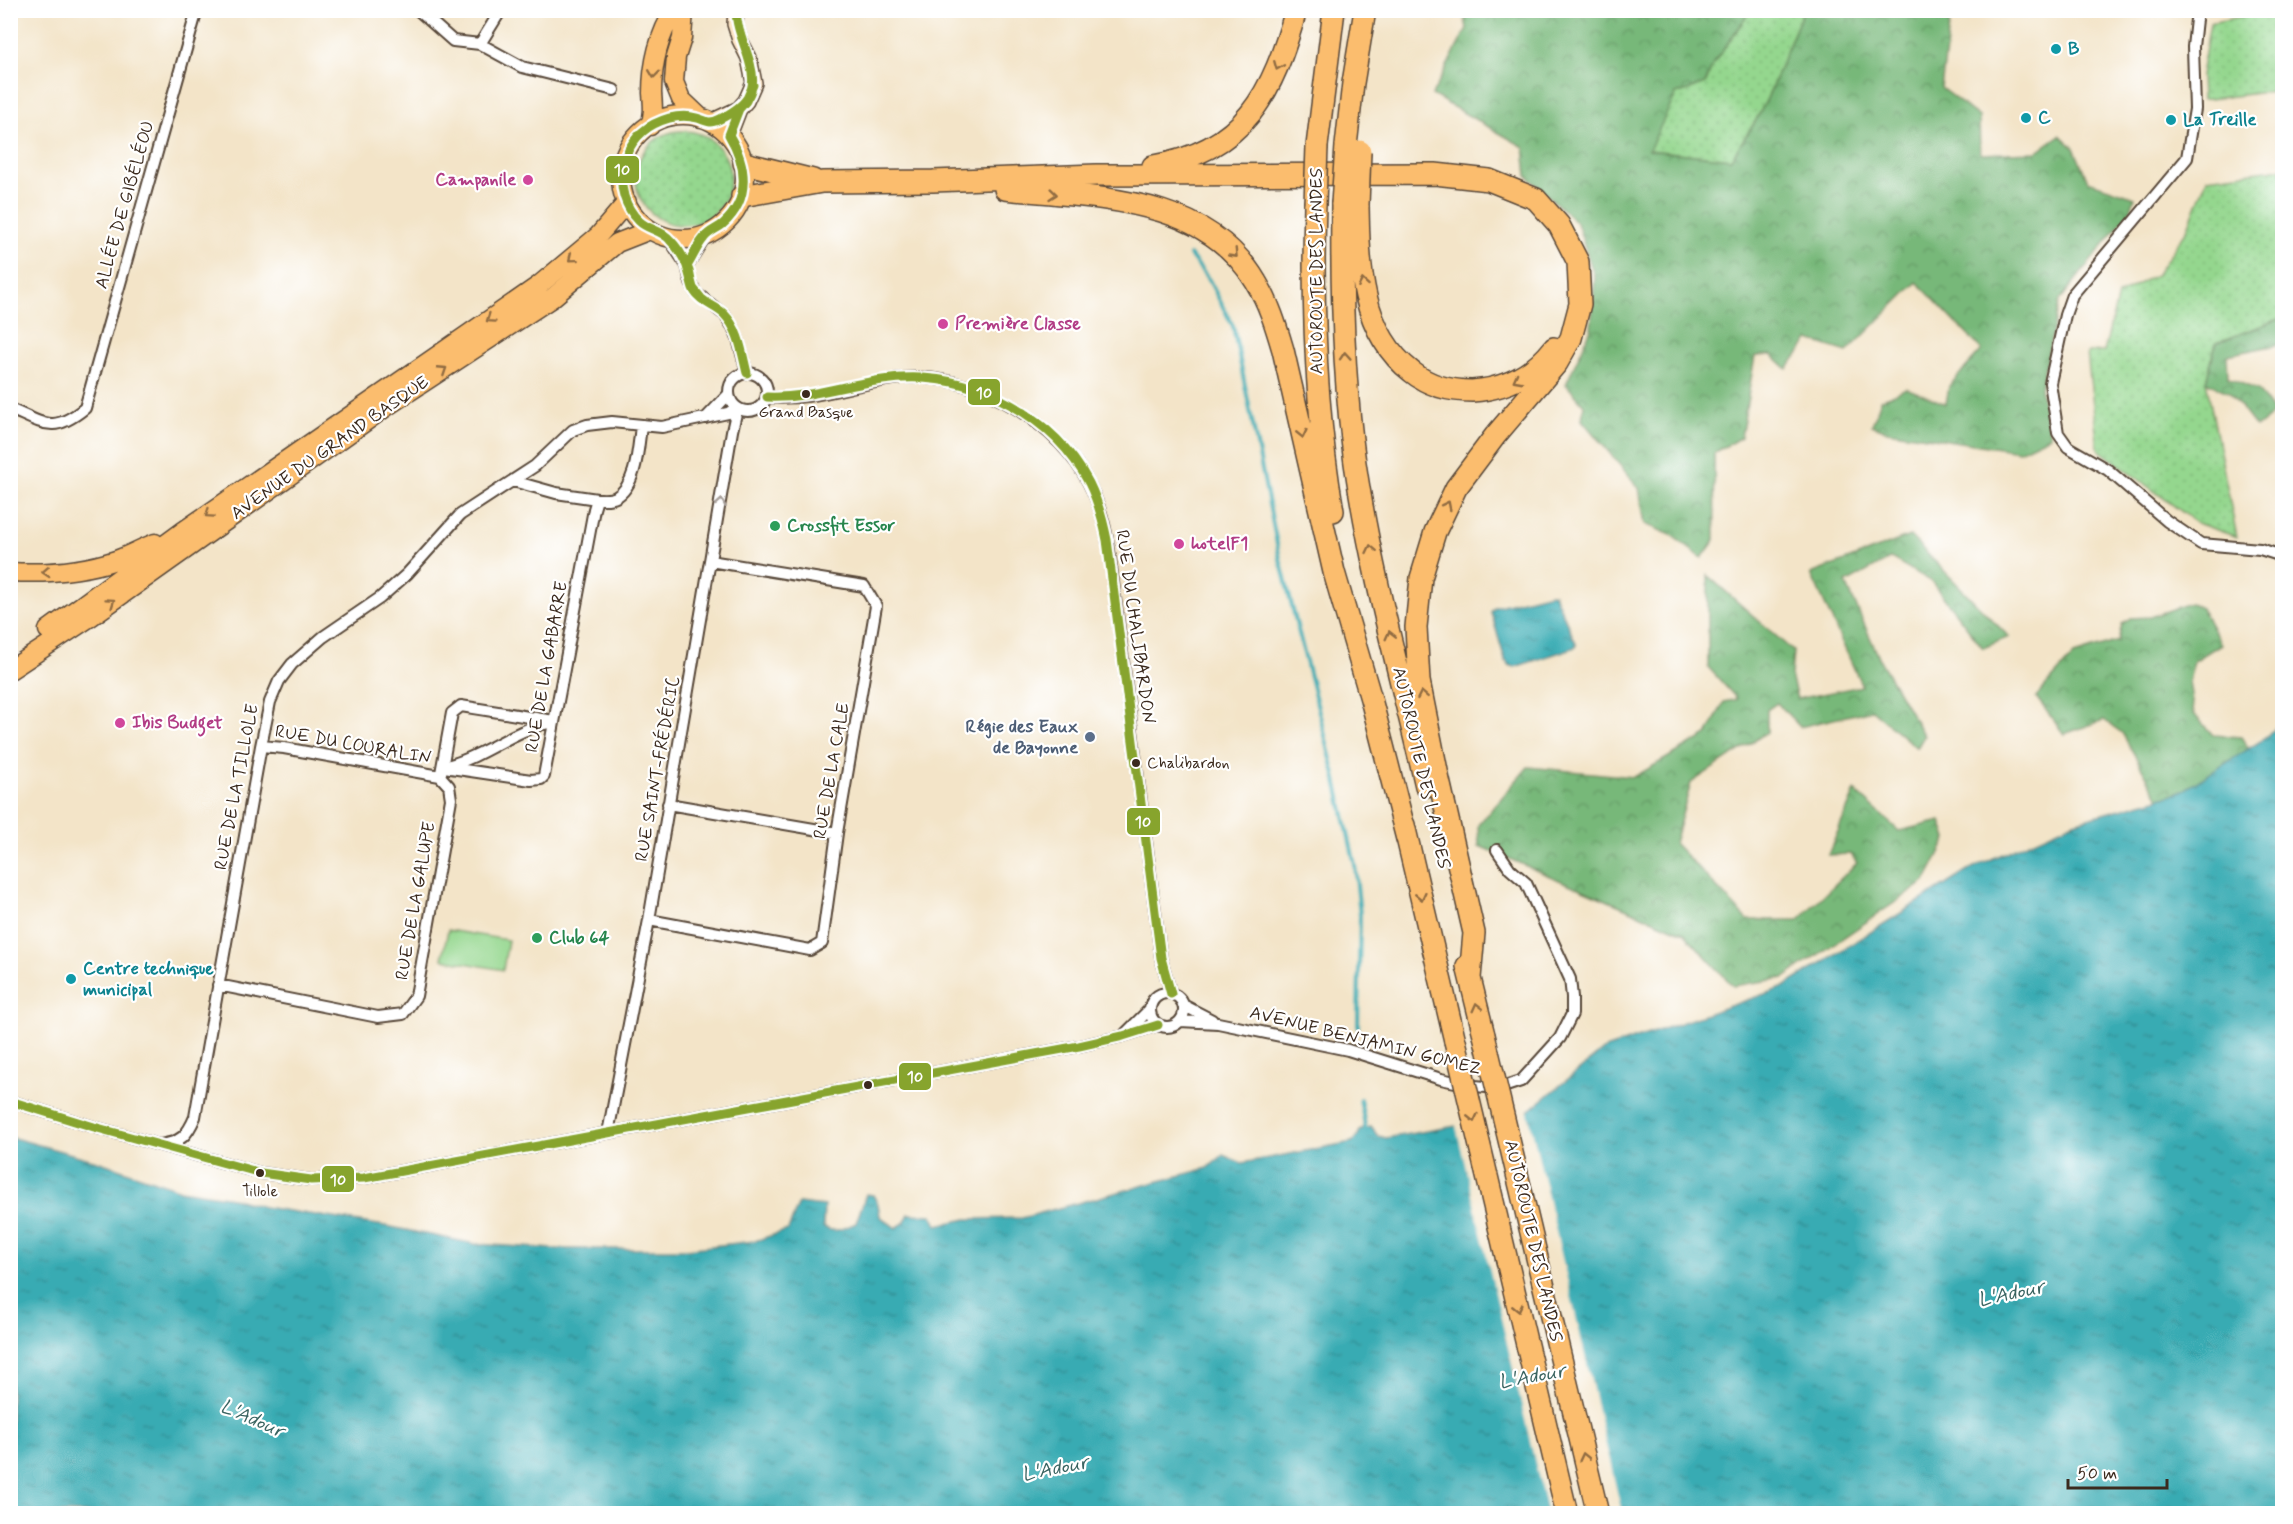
<svg xmlns="http://www.w3.org/2000/svg" width="2293" height="1524" font-family="Mynerve,sans-serif">
  <style>
    .grass { fill: url(#grass-dots); stroke: #688056; stroke-width: 1.5 }
    .forest { fill: url(#forest-crowns); stroke: #59714c; stroke-width: 1.5 }
    .garden { fill: #94d78e; stroke: #688056; stroke-width: 1.5 }
    .water { fill: url(#water-ripples); stroke: #3a6a68; stroke-width: 1.5 }
    .pier { fill: #f3e4c8 }
    .lines { fill: none; stroke-linecap: round; stroke-linejoin: round }
    .stream { stroke: #39abb3; stroke-width: 4 }
    .street-casing { stroke: #574638; stroke-width: 14 }
    .secondary-casing { stroke: #574638; stroke-width: 18 }
    .primary-casing { stroke: #574638; stroke-width: 21 }
    .highway-casing { stroke: #574638; stroke-width: 24 }
    .street { stroke: #fff; stroke-width: 10 }
    .secondary { stroke: #fde5c5; stroke-width: 15 }
    .primary { stroke: #fbbd6e; stroke-width: 18 }
    .highway { stroke: #fbbd6e; stroke-width: 21 }
    .highway-bridge-casing { stroke: #574638; stroke-width: 24; stroke-linecap: butt }
    .highway-bridge { stroke: #fbbd6e; stroke-width: 21 }
    .bus-1-casing { stroke: #fff; stroke-width: 14 }
    .bus-1 { stroke: #87a42d; stroke-width: 9 }
    .oneway { stroke: #916c42 }
    .oneway2 { stroke: #a79f9a }
    .culture-dot { fill: #0f9aa8; stroke: #fff; stroke-width: 2 }
    .hotel-dot { fill: #d1479c; stroke: #fff; stroke-width: 2 }
    .bus-dot { fill: #3b2a1e; stroke: #fff; stroke-width: 2 }
    .leisure-dot { fill: #2e9e5b; stroke: #fff; stroke-width: 2 }
    .service-dot { fill: #5c6f8a; stroke: #fff; stroke-width: 2 }
    .labels { text-anchor: middle; dominant-baseline: central; stroke-width: 4.5; stroke-linejoin: round; paint-order: stroke }
    .bus-label { font-size: 16px; fill: #3b2a1e; stroke: #fff }
    .culture-label { font-size: 18px; font-weight: bold; fill: #0d838f; stroke: #fff; text-anchor: start }
    .hotel-label { font-size: 18px; font-weight: bold; fill: #b23c85; stroke: #fff; text-anchor: start }
    .street-label { font-size: 18px; fill: #3b2a1e; stroke: #fff }
    .leisure-label { font-size: 18px; font-weight: bold; fill: #27864d; stroke: #fff; text-anchor: start }
    .service-label { font-size: 18px; font-weight: bold; fill: #4e5e75; stroke: #fff; text-anchor: end }
    .water-label { font-size: 20px; font-style: italic; fill: #3a6461; stroke: #fff }
    .line-badge { stroke: #fff; stroke-width: 2 }
    .badge-label { font-size: 16px; text-anchor: middle; font-weight: bold; fill: #fff }
  </style>
  <defs>
    <pattern id="grass-dots" width="8" height="8" patternUnits="userSpaceOnUse" patternTransform="scale(1.5)"><rect width="8" height="8" fill="#94d78e"/><path d="M2 2h.1M6 6h.1" fill="none" stroke="#80b97a" stroke-width="1.8" stroke-linecap="round"/></pattern>
    <pattern id="forest-crowns" width="20" height="18" patternUnits="userSpaceOnUse" patternTransform="scale(1.5)"><rect width="20" height="18" fill="#77b879"/><path d="M2 6a3 3 0 1 1 6 0M12 15a3 3 0 1 1 6 0" fill="none" stroke="#639663"/></pattern>
    <pattern id="water-ripples" width="26" height="14" patternUnits="userSpaceOnUse" patternTransform="scale(1.5)"><rect width="26" height="14" fill="#39abb3"/><path d="M2 4q2-2 4 0t4 0M15 11q2-2 4 0t4 0" fill="none" stroke="#318b91"/></pattern>
  </defs>
  <rect width="100%" height="100%" fill="#fff"/>
  <filter id="ink" filterUnits="userSpaceOnUse"><feTurbulence type="fractalNoise" baseFrequency=".0167" numOctaves="2"/><feDisplacementMap in="SourceGraphic" scale="12" xChannelSelector="R" yChannelSelector="G"/><feConvolveMatrix kernelMatrix="1 2 1 2 8 2 1 2 1" color-interpolation-filters="sRGB"/></filter>
  <filter id="wash" filterUnits="userSpaceOnUse"><feTurbulence type="fractalNoise" baseFrequency=".008" numOctaves="4" result="noise"/><feDisplacementMap in="SourceGraphic" scale="24" xChannelSelector="R" yChannelSelector="G"/><feGaussianBlur stdDeviation="1.35" result="paint"/><feColorMatrix in="noise" values="0 0 0 0 0 0 0 0 0 0 0 0 0 0 0 0 0 1.4 0 .05"/><feComposite in="paint" operator="in"/></filter>
  <g filter="url(#wash)">
    <rect width="100%" height="100%" fill="#f3e4c8"/>
    <path class="grass" d="M2274,10L2282,11V90L2202,100L2201,75L2210,23Z
      M1750,11H1803L1767,99L1755,122L1731,159L1648,150L1676,94L1705,84L1713,64Z
      M636 178a47 47 0 1 1 94 0a47 47 0 1 1-94 0Z
      M2282,168V318L2216,343L2206,381L2237,537L2197,523L2098,449L2087,353L2104,352L2118,295L2157,274L2187,230L2207,178Z"/>
    <path class="forest" d="M1463,11H1750L1713,64L1705,84L1676,94L1649,150L1731,159L1755,122L1767,99L1803,11H1951L1941,88L1979,117L1980,154L2036,152L2060,135L2074,148L2088,181L2135,197L2131,210L2060,300L2040,388L2050,436L2019,451L1887,431L1872,425L1881,400L1906,388L1946,404L1949,386L1982,350L1917,282L1847,352L1809,340L1787,369L1772,355L1755,356L1741,437L1714,453L1715,540L1702,558L1671,535L1645,524L1639,488L1582,420L1584,405L1566,384L1591,329L1595,278L1577,223L1527,176L1524,147L1432,95L1467,28Z
      M2282,318V344L2227,355L2228,378L2258,390L2274,413L2256,427L2230,393L2206,382L2216,343Z
      M1910,536L2009,637L1983,648L1931,581L1891,558L1846,583L1881,662L1924,736L1917,748L1872,710L1800,727L1777,703L1767,710V732L1691,783L1674,843L1748,920H1798L1857,863L1851,854L1828,855L1855,791L1899,831L1941,821L1947,839L1925,882L1784,978L1733,986L1684,933L1479,846L1478,825L1528,767L1634,777L1707,735L1724,702L1737,699L1708,667V576L1793,651L1791,676L1797,699L1862,686L1811,574Z
      M2190,603L2201,608L2221,644L2194,661L2189,681L2194,714L2213,735L2241,737L2249,749L2181,792L2159,798L2122,733L2104,720L2064,734L2036,697L2074,655L2118,641L2122,624L2130,618L2150,617Z"/>
    <path class="garden" d="M448,930L508,940L503,970L442,959Z"/>
    <path class="water" d="M1550,593L1554,594L1576,643V647L1515,667L1509,665L1505,660L1491,612L1495,607Z
      M2282,720V1513H11L10,1137L97,1161L181,1190L232,1198L264,1207L391,1227L475,1244L554,1249H686L755,1241L788,1230L799,1203L824,1206L823,1227C835,1234 844,1228 856,1223L866,1194L873,1195L878,1204L880,1216L896,1228L904,1223L909,1214L932,1215L937,1225L967,1219L1022,1218L1208,1168L1223,1155L1242,1163L1352,1142L1356,1139L1361,1129L1371,1127L1378,1136L1386,1138L1521,1115L1530,1110L1605,1049L1782,988L1974,867L2074,822L2181,792L2267,737Z"/>
    <path class="pier" d="M1527,1108L1622,1513H1547L1455,1122L1520,1112Z"/>
    <g class="lines">
      <path class="stream" d="M1190,255L1209,280L1233,326L1280,559L1335,775L1355,865L1360,915L1358,1027
        M1360,1099L1366,1131"/>
    </g>
  </g>
  <g filter="url(#ink)">
    <g class="lines">
      <g class="street-casing">
        <path id="street" d="M418,10L453,41L480,44L522,67L614,90
          M2197,10L2193,47L2195,109L2187,158L2072,295L2065,315L2050,383L2058,433L2068,447L2108,470L2167,521L2201,544L2260,549L2282,556
          M480,44L501,10
          M668,237L687,266L691,283L696,293L725,315L733,327L738,339L747,373
          M687,266L706,235
          M729 392a19 19 0 1 1 38 0a19 19 0 1 1-38 0Z
          M767,397C813,402 856,382 902,378C968,372 1049,416 1083,473C1098,497 1105,522 1109,550L1161,958L1171,994
          M10,409C45,424 53,434 85,408L197,10
          M706,418L728,395
          M513,481L556,493L597,499
          M261,746L284,748L440,776
          M450,765C485,756 513,730 548,723
          M444,767L531,780L541,779L544,776L594,509L597,499C603,499 611,500 616,497C637,485 638,448 641,426
          M441,773L452,713L461,706L554,721
          M668,804L837,833
          M649,920L810,950L822,943L837,833L876,606L864,586L710,561
          M218,985L378,1017L403,1014L416,996L451,799L449,786L440,776
          M1150 1010a17 17 0 1 1 34 0a17 17 0 1 1-34 0Z
          M1183,1005L1212,1020
          M1180,1021L1218,1023L1348,1050L1441,1079L1474,1086L1500,1088L1521,1081L1560,1038L1572,1014V997L1570,979L1526,883L1510,869L1497,850
          M1125,1034L1150,1009
          M10,1101L94,1127L261,1173L311,1180L364,1178L1079,1046L1123,1036L1158,1025
          M608,1133L649,920L732,431L737,409
          M160,1145C181,1142 187,1136 195,1117L261,746L270,702L279,681L292,664L323,637L380,598L407,574L460,515L535,466L573,430L587,425L612,422L662,427L728,413L736,408"/>
      </g>
      <g class="secondary-casing">
        <path id="secondary" d="M711,122L739,109
          M729,135L739,109L746,101L754,83L749,58L740,40L735,24L736,10"/>
      </g>
      <g class="primary-casing">
        <path id="primary" d="M684,10L682,38L676,57L674,82L681,99L701,118
          M621 177a62 62 0 1 1 124 0a62 62 0 1 1-124 0Z
          M650,126C654,114 653,106 652,93C652,65 659,33 675,10
          M10,572C45,574 83,571 116,560C130,555 142,548 155,543
          M48,630L182,532L538,286L598,236L627,202
          M10,670L92,616L389,405L552,298L617,243L650,230"/>
      </g>
      <g class="highway-casing">
        <path id="highway" d="M1317,146L1334,10
          M1346,146L1353,83L1365,10
          M744,163L813,180
          M1153,166C1245,151 1273,93 1296,10
          M1005,189C1093,198 1205,195 1256,282C1269,303 1276,326 1283,350L1334,572L1371,699L1407,839
          M742,196L822,182L933,181L1096,175L1435,174L1489,180L1536,199L1559,225L1578,262L1580,304L1571,338L1557,363L1495,436L1456,488L1435,532L1421,578L1416,627L1419,681L1438,776L1474,933L1470,978
          M1315,204C1312,307 1315,409 1333,511
          M1342,204C1341,291 1343,377 1355,463C1371,572 1401,679 1426,786
          M1358,205C1359,264 1360,332 1412,372C1428,385 1450,391 1472,391C1505,389 1533,375 1554,348
          M1404,825L1455,1041
          M1467,966L1484,1035"/>
      </g>
      <use href="#street" class="street"/>
      <use href="#secondary" class="secondary"/>
      <use href="#primary" class="primary"/>
      <use href="#highway" class="highway"/>
      <g class="highway-bridge-casing">
        <path id="highway-bridge" d="M1315,204L1317,146
          M1342,204L1346,146
          M1358,205L1360,151
          M1484,1035L1598,1514
          M1455,1041L1567,1514"/>
      </g>
      <use href="#highway-bridge" class="highway-bridge"/>
      <g class="bus-1-casing">
        <path id="bus-1" d="M736,10C736,45 774,84 735,110C729,114 718,122 710,122C707,122 701,119 697,118C682,114 668,117 654,124C619,142 610,193 639,221C648,230 662,230 670,240C678,248 685,260 689,271C691,278 691,286 695,292C702,303 716,306 724,314C739,329 742,353 747,373
          M701,298L693,288L687,266C693,257 697,246 704,238C709,231 717,229 723,224C751,199 747,165 729,135L739,109L746,101L753,85
          M767,397C814,399 856,380 903,378C976,374 1055,418 1089,483C1098,501 1103,520 1107,540L1161,958L1171,994
          M10,1101L94,1127L261,1173L311,1180L364,1178L1079,1046L1123,1036L1158,1025"/>
      </g>
      <use href="#bus-1" class="bus-1"/>
    </g>
    <defs><path id="oneway-chevron" d="M-2-3.5L2.5 0L-2 3.5" fill="none" stroke-width="1.6" stroke-linecap="round" stroke-linejoin="round" transform="scale(1.5)"/></defs>
    <g class="oneway">
      <use href="#oneway-chevron" transform="translate(1278 66) rotate(112)"/>
      <use href="#oneway-chevron" transform="translate(654 74) rotate(97)"/>
      <use href="#oneway-chevron" transform="translate(1053 194) rotate(6)"/>
      <use href="#oneway-chevron" transform="translate(1234 254) rotate(46)"/>
      <use href="#oneway-chevron" transform="translate(572 258) rotate(140)"/>
      <use href="#oneway-chevron" transform="translate(1363 283) rotate(-100)"/>
      <use href="#oneway-chevron" transform="translate(490 319) rotate(145)"/>
      <use href="#oneway-chevron" transform="translate(1345 356) rotate(-94)"/>
      <use href="#oneway-chevron" transform="translate(443 370) rotate(-33)"/>
      <use href="#oneway-chevron" transform="translate(1517 379) rotate(152)"/>
      <use href="#oneway-chevron" transform="translate(1302 434) rotate(77)"/>
      <use href="#oneway-chevron" transform="translate(1447 505) rotate(-63)"/>
      <use href="#oneway-chevron" transform="translate(209 514) rotate(145)"/>
      <use href="#oneway-chevron" transform="translate(1371 549) rotate(-102)"/>
      <use href="#oneway-chevron" transform="translate(46 572) rotate(177)"/>
      <use href="#oneway-chevron" transform="translate(111 602) rotate(-35)"/>
      <use href="#oneway-chevron" transform="translate(1390 635) rotate(-104)"/>
      <use href="#oneway-chevron" transform="translate(1422 695) rotate(-101)"/>
      <use href="#oneway-chevron" transform="translate(1421 896) rotate(77)"/>
      <use href="#oneway-chevron" transform="translate(1477 1007) rotate(-104)"/>
      <use href="#oneway-chevron" transform="translate(1473 1118) rotate(77)"/>
      <use href="#oneway-chevron" transform="translate(1518 1308) rotate(77)"/>
      <use href="#oneway-chevron" transform="translate(1584 1457) rotate(-103)"/>
    </g>
    <use class="oneway2" href="#oneway-chevron" transform="translate(721 503) rotate(-80)"/>
  </g>
  <g class="culture-dot">
    <circle cx="2056" cy="49" r="6"/>
    <circle cx="2026" cy="118" r="6"/>
    <circle cx="2171" cy="120" r="6"/>
    <circle cx="71" cy="979" r="6"/>
  </g>
  <g class="hotel-dot">
    <circle cx="528" cy="180" r="6"/>
    <circle cx="943" cy="324" r="6"/>
    <circle cx="1179" cy="544" r="6"/>
    <circle cx="120" cy="723" r="6"/>
  </g>
  <g class="bus-dot">
    <circle cx="806" cy="394" r="5"/>
    <circle cx="1136" cy="763" r="5"/>
    <circle cx="868" cy="1085" r="5"/>
    <circle cx="260" cy="1173" r="5"/>
  </g>
  <g class="leisure-dot">
    <circle cx="775" cy="526" r="6"/>
    <circle cx="537" cy="938" r="6"/>
  </g>
  <circle class="service-dot" cx="1090" cy="737" r="6"/>
  <g class="labels">
    <g class="bus-label">
      <text x="806" y="412">Grand Basque</text>
      <text x="1147" y="763" text-anchor="start">Chalibardon</text>
      <text x="260" y="1191">Tillole</text>
    </g>
    <g class="culture-label">
      <text x="2068" y="49">B</text>
      <text x="2038" y="118">C</text>
      <text x="2183" y="120">La Treille</text>
      <text x="83" y="969">Centre technique<tspan x="83" dy="21">municipal</tspan></text>
    </g>
    <g class="hotel-label">
      <text x="516" y="180" text-anchor="end">Campanile</text>
      <text x="955" y="324">Première Classe</text>
      <text x="1191" y="544">hotelF1</text>
      <text x="132" y="723">Ibis Budget</text>
    </g>
    <g class="street-label">
      <text transform="translate(125 205) rotate(-74)">ALLÉE DE GIBÉLÉOU</text>
      <text transform="translate(1317 271) rotate(-90)">AUTOROUTE DES LANDES</text>
      <text transform="translate(330 448) rotate(-35)">AVENUE DU GRAND BASQUE</text>
      <text transform="translate(1135 627) rotate(82)">RUE DU CHALIBARDON</text>
      <text transform="translate(547 667) rotate(-80)">RUE DE LA GABARRE</text>
      <text transform="translate(353 745) rotate(10)">RUE DU COURALIN</text>
      <text transform="translate(1421 768) rotate(77)">AUTOROUTE DES LANDES</text>
      <text transform="translate(658 769) rotate(-80)">RUE SAINT-FRÉDÉRIC</text>
      <text transform="translate(832 771) rotate(-80)">RUE DE LA CALE</text>
      <text transform="translate(237 787) rotate(-79)">RUE DE LA TILLOLE</text>
      <text transform="translate(416 901) rotate(-80)">RUE DE LA GALUPE</text>
      <text transform="translate(1365 1041) rotate(14)">AVENUE BENJAMIN GOMEZ</text>
      <text transform="translate(1533 1241) rotate(77)">AUTOROUTE DES LANDES</text>
    </g>
    <g class="leisure-label">
      <text x="787" y="526">Crossfit Essor</text>
      <text x="549" y="938">Club 64</text>
    </g>
    <g class="service-label">
      <text x="1078" y="727">Régie des Eaux<tspan x="1078" dy="21">de Bayonne</tspan></text>
    </g>
    <g class="water-label">
      <text transform="translate(2011 1294) rotate(-12)">L'Adour</text>
      <text transform="translate(1532 1377) rotate(-10)">L'Adour</text>
      <text transform="translate(252 1419) rotate(24)">L'Adour</text>
      <text transform="translate(1055 1469) rotate(-11)">L'Adour</text>
    </g>
  </g>
  <g class="line-badge">
    <rect x="605" y="155" width="35" height="29" rx="6" fill="#87a42d"/>
    <rect x="967" y="378" width="34" height="28" rx="6" fill="#87a42d"/>
    <rect x="1126" y="807" width="35" height="29" rx="6" fill="#87a42d"/>
    <rect x="898" y="1062" width="34" height="29" rx="6" fill="#87a42d"/>
    <rect x="321" y="1165" width="34" height="28" rx="6" fill="#87a42d"/>
  </g>
  <g class="badge-label">
    <text x="622" y="175">10</text>
    <text x="984" y="398">10</text>
    <text x="1143" y="827">10</text>
    <text x="915" y="1082">10</text>
    <text x="338" y="1185">10</text>
  </g>
  <rect width="2293" height="1524" fill="none" stroke="#fff" stroke-width="36"/>
  <path d="M2068 1479v9h99v-9" fill="none" stroke="#3b2a1e" stroke-width="3"/>
  <text x="2077" y="1479" font-size="18" fill="#3b2a1e" stroke="#ffffff" stroke-width="4.5" paint-order="stroke">50 m</text>
</svg>
